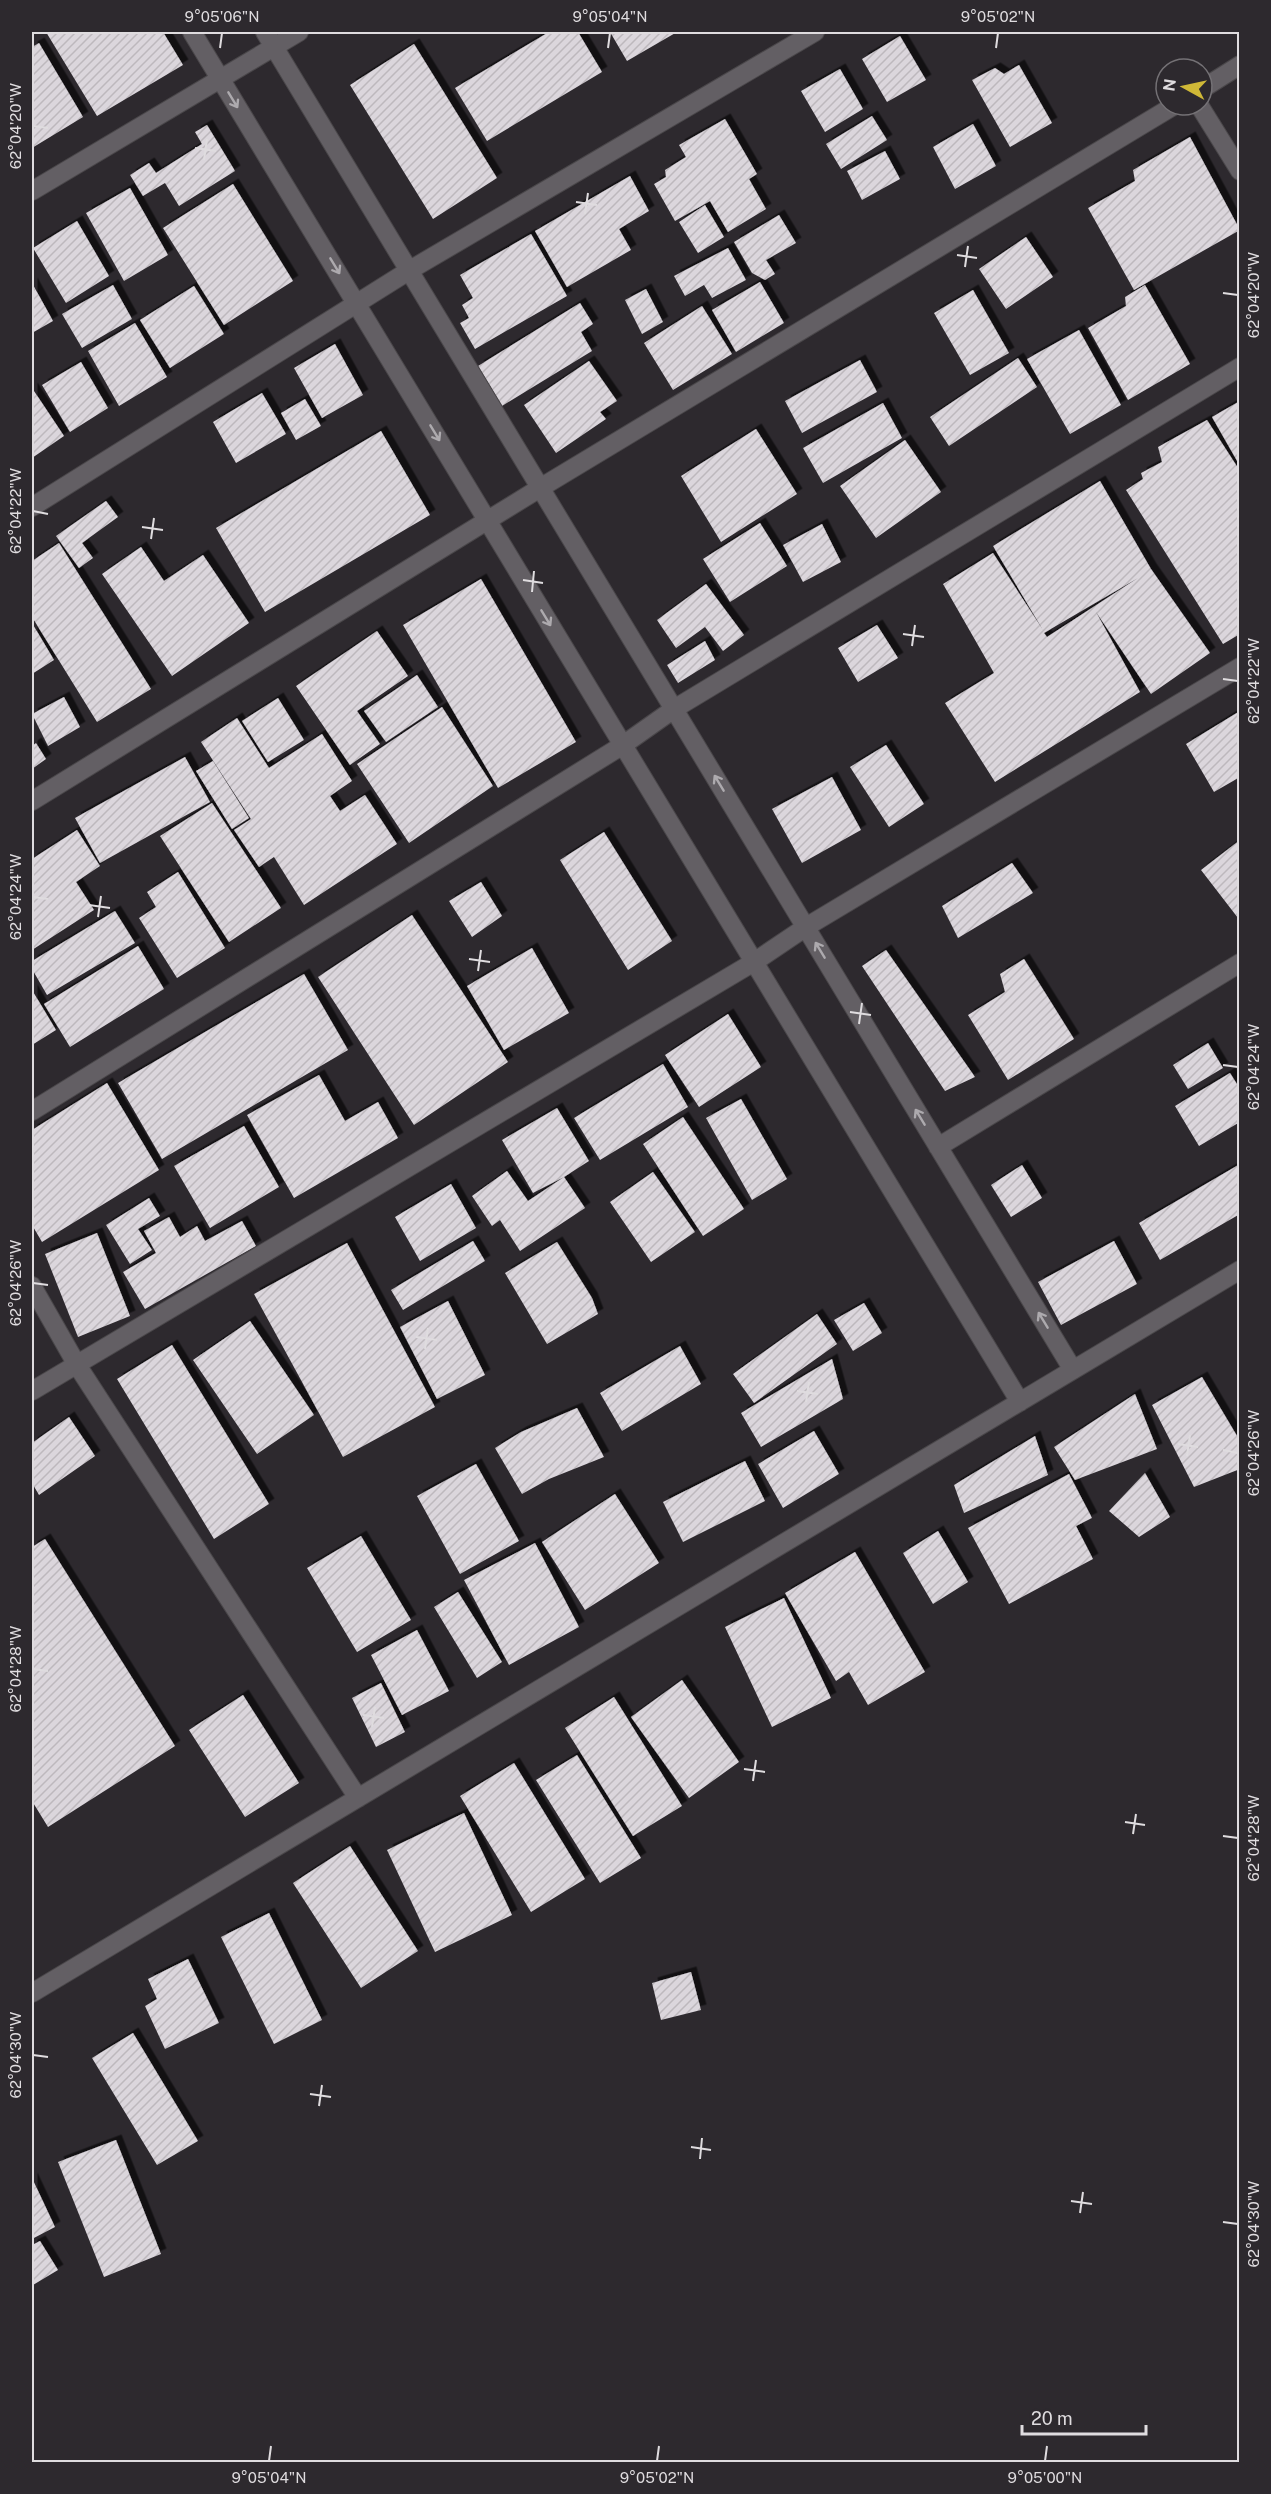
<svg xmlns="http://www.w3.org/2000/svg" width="1271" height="2494" font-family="'Public Sans',sans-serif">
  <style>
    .building { fill: url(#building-hatch); fill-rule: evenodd; filter: url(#shadow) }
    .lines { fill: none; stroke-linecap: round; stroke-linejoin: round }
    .street-casing { stroke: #4a474a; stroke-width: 20 }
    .street { stroke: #635f64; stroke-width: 18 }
    .oneway { stroke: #adaaae }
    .ticks { fill: none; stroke: #dfdcdf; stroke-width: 2 }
    .neatline { fill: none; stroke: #dfdcdf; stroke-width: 2 }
    .ticks-label { font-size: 15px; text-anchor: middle; fill: #dfdcdf }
  </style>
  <defs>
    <pattern id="building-hatch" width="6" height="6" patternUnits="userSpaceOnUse" patternTransform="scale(1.5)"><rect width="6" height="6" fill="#dbd6dc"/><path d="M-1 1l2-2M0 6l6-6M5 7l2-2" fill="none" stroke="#bdb8bd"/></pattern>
    <filter id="shadow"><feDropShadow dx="5.5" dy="-5.5" stdDeviation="0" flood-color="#0009"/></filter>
  </defs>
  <rect width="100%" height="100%" fill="#2d292e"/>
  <path class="building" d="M46,32H163L183,65L97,116Z
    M549,32H578L602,72L487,141L455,88Z
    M610,32H677L627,61Z
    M900,36L926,80L887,102L862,59Z
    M39,43L83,117L32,148V47Z
    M414,44L497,178L433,219L350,85Z
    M1019,65L1052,123L1010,147L972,80L995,68L1004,74Z
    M840,69L863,109L825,132L801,91Z
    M872,116L887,140L841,169L826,144Z
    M725,119L757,174L749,179L766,209L728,232L710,201L675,221L654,184L666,177L665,170L686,157L679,145Z
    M973,124L996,166L955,189L933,147Z
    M207,125L235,171L179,206L165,183L143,196L130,175L149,163L156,173L202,144L195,132Z
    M1190,137L1240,230L1134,290L1088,208L1135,181L1133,170Z
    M885,151L900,179L862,200L847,171Z
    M630,176L649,211L619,229L631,250L567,287L535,231Z
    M233,184L293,281L224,325L163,228Z
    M130,188L168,255L124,281L86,213Z
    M705,205L724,237L698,253L679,222Z
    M779,215L796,243L766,260L775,274L765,280L752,273L734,242Z
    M77,221L109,276L66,303L33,248Z
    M531,234L567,296L475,349L460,323L469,318L462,305L473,298L460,275Z
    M1026,237L1053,277L1006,309L979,269Z
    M728,248L746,280L712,298L704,285L685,296L674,276Z
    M760,282L784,323L736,352L712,310Z
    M32,283L53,321L32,333Z
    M113,285L132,319L82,348L62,314Z
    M1145,285L1190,364L1128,400L1088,328L1126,306L1125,297Z
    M194,286L224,334L170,368L140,320Z
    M646,289L663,322L642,334L625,300Z
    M973,290L1009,353L970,375L934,313Z
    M580,303L593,324L581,332L592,351L502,406L478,366Z
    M702,306L732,354L673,390L644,343Z
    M135,323L167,377L119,406L88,351Z
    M1079,330L1121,405L1070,434L1027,359Z
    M335,344L363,395L322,418L294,368Z
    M1018,358L1037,387L949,446L930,417Z
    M860,360L877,392L802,433L785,401Z
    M589,361L617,401L600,412L606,419L556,453L524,405Z
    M81,362L108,408L70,432L42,385Z
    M32,388L64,436L32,458Z
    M262,393L286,434L236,463L213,422Z
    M305,399L321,426L296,440L281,413Z
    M1240,401V466L1212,417Z
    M883,403L902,438L823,483L803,448Z
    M1207,420L1240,471V634L1223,644L1126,490L1143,479L1141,473L1162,462L1158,447Z
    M756,429L797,494L721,542L681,476Z
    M381,431L430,515L265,612L216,528Z
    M905,440L941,492L876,538L840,486Z
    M1100,481L1151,569L1210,653L1151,694L1096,612L1140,692L995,782L945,703L994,673L943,584L993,553L1043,630L993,546ZM1138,578L1047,637L1044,633Z
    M106,501L118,517L82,543L93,558L79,568L56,536Z
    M760,523L787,566L730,602L703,559Z
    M822,524L841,562L803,582L783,545Z
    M59,543L151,689L97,722L32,617V561Z
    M141,547L164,581L203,555L249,623L172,676L102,574Z
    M481,579L576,742L498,788L403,625Z
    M706,584L744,635L723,651L705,627L676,648L657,620Z
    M32,623L54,660L32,674Z
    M877,625L898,658L858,682L838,648Z
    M377,631L408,676L357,711L380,744L350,765L296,686Z
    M705,641L715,660L678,683L667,665Z
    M417,675L438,707L386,742L364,711Z
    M64,697L80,727L48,746L32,714Z
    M278,698L304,740L268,762L242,721Z
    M442,707L493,786L409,843L357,764Z
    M1240,711V777L1214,792L1186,744Z
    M237,718L269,768L322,734L352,781L330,796L340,811L365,795L397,844L304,905L274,857L259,867L234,830L251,819L201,742Z
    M36,743L46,759L32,769V746Z
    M886,745L924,804L889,827L850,767Z
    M185,757L210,802L100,863L75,818Z
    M213,761L249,818L232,829L196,771Z
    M832,777L861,830L802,863L772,809Z
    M212,803L281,908L229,942L160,836Z
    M77,830L100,866L76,882L94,910L32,950V859Z
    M604,832L672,941L628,970L560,860Z
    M1240,840V917L1238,918L1201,870Z
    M1012,863L1033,893L958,938L942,906Z
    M178,872L225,948L177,978L139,918L156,907L147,892Z
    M481,882L502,916L472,937L449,901Z
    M115,911L135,943L47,995L32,969V961Z
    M412,915L508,1062L414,1125L318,977Z
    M138,946L164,989L70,1047L44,1004Z
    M532,948L569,1013L504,1050L467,986Z
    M886,950L975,1077L945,1091L862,966Z
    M1024,959L1074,1039L1008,1080L968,1015L1005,992L1000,974Z
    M304,974L348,1050L162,1159L118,1083Z
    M32,990L56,1030L32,1045Z
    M728,1014L761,1067L699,1107L665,1055Z
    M1208,1043L1223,1068L1188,1089L1173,1065Z
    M663,1064L688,1107L600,1160L574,1118Z
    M1230,1073L1240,1089V1122L1199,1146L1175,1106Z
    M319,1075L345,1121L378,1102L398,1138L294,1198L247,1115Z
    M107,1083L159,1170L42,1242L32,1225V1130Z
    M741,1099L787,1179L752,1200L706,1118Z
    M557,1108L589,1161L564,1177L585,1208L520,1251L500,1220L492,1226L472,1196L507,1171L528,1201L564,1177L533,1193L502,1140Z
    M683,1117L744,1209L703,1236L643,1144Z
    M244,1126L279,1187L210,1228L174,1166Z
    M1240,1164V1214L1160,1260L1139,1223Z
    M1022,1165L1042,1198L1011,1217L991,1185Z
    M653,1172L695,1232L651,1262L610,1202Z
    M451,1184L476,1228L420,1261L395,1217Z
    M149,1198L160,1216L138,1229L152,1250L130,1264L106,1225Z
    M169,1217L180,1237L197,1226L205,1241L242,1221L256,1246L145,1309L123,1272L156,1253L144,1231Z
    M97,1233L130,1316L78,1337L45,1254Z
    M473,1241L485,1261L403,1310L391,1290Z
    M1114,1241L1137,1284L1061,1325L1038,1282Z
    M557,1242L592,1298L598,1314L547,1344L505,1273Z
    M347,1243L435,1407L343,1457L254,1294Z
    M448,1301L485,1375L437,1399L400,1327Z
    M864,1303L882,1333L853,1351L834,1320Z
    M817,1314L837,1344L754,1403L733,1374Z
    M250,1321L314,1415L257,1454L193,1360Z
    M172,1345L269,1504L214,1539L117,1379Z
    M680,1346L701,1384L622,1431L600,1393Z
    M832,1359L843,1399L761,1447L741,1413Z
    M1202,1377L1240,1441V1469L1194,1487L1152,1405Z
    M1135,1394L1157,1449L1075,1480L1054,1447Z
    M577,1408L604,1457L549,1479L522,1494L495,1448L521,1432Z
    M69,1417L95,1456L39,1495L32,1483V1443Z
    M814,1431L839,1474L783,1508L758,1464Z
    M1035,1436L1048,1475L964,1513L954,1485Z
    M745,1461L765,1501L683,1542L663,1502Z
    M476,1464L519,1541L460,1574L417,1496Z
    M1145,1473L1170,1517L1139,1537L1109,1511Z
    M1069,1474L1092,1518L1076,1526L1093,1559L1009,1604L968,1528Z
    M615,1494L659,1563L585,1610L542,1542Z
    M938,1531L968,1582L933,1604L903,1553Z
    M361,1536L411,1620L357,1652L307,1568Z
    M45,1539L175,1746L48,1827L32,1801V1547Z
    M535,1543L579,1627L509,1665L464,1580Z
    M855,1552L925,1672L868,1705L849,1672L836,1681L785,1593Z
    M458,1592L502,1662L477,1678L434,1607Z
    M784,1598L831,1698L772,1727L725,1627Z
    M417,1630L449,1691L402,1715L371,1655Z
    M682,1680L739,1762L689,1798L631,1717Z
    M381,1683L405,1732L376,1747L352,1698Z
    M243,1695L299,1783L245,1817L189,1730Z
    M614,1697L682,1806L633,1836L565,1728Z
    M577,1755L641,1858L600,1883L536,1780Z
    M514,1763L585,1879L531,1912L460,1796Z
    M464,1813L512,1915L435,1952L387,1850Z
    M350,1846L418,1951L361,1988L293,1883Z
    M269,1913L322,2020L274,2044L221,1937Z
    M188,1959L219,2023L165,2049L145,2006L157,1999L148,1979Z
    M691,1972L701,2010L661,2020L652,1983Z
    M133,2033L198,2141L157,2165L92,2058Z
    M116,2140L161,2254L104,2277L58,2162Z
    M32,2178L55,2227L32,2239Z
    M40,2241L58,2270L33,2285L32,2245Z"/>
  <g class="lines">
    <g class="street-casing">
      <path id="street" d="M192,32L1020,1402
        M265,32L1073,1370
        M1202,89L1240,65
        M1199,105L1240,171
        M32,191L299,32
        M32,507L410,270L815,32
        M32,801L540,488L1175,105
        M32,1111L623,745L674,709L1240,367
        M938,1147L1240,963
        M32,1286L77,1365L358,1798
        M32,1391L754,962L806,927L1240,667
        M32,1993L1240,1270"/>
    </g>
    <use href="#street" class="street"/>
  </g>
  <defs><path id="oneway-shaft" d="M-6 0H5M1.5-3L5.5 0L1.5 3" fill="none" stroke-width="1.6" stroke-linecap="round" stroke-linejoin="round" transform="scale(1.5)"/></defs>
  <g class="oneway">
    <use href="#oneway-shaft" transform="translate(233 100) rotate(59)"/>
    <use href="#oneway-shaft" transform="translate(335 266) rotate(59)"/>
    <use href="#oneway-shaft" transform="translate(435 433) rotate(59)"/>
    <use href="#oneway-shaft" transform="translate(546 618) rotate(59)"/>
    <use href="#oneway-shaft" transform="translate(719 783) rotate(-121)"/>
    <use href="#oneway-shaft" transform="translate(820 950) rotate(-121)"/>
    <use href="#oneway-shaft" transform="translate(920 1117) rotate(-121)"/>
    <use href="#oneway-shaft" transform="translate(1043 1320) rotate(-121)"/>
  </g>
  <path class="ticks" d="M220,48L222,33M608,48L610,33M996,48L998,33M33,126L48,128M195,148L216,151M204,160L207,139M576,202L597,205M585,214L588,193M957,255L977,258M965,267L968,246M1223,293L1238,295M33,511L48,514M142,527L163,530M151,539L154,518M523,580L543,583M532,592L534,571M903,634L924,637M912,646L915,625M1223,679L1238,681M33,897L48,899M89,905L110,908M98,917L101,896M469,959L490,962M478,971L481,950M850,1012L871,1015M859,1024L862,1003M1223,1065L1238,1067M33,1283L48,1285M416,1337L437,1340M425,1349L428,1328M797,1391L818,1394M806,1402L809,1382M1178,1444L1198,1447M1223,1450L1238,1453M1187,1456L1190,1435M33,1669L48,1671M363,1715L384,1718M372,1727L375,1707M744,1769L765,1772M753,1781L756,1760M1125,1822L1145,1825M1133,1834L1136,1814M1223,1836L1238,1838M33,2055L48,2057M310,2094L331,2097M319,2106L322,2085M691,2147L711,2150M700,2159L702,2138M1071,2201L1092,2204M1080,2213L1083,2192M1223,2222L1238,2224M269,2461L271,2446M657,2461L659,2446M1045,2461L1047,2446"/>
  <rect width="1271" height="2494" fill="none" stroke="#2d292e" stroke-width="66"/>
  <g transform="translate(1184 87) rotate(278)"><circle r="28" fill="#2d292e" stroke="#747175" stroke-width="1.5"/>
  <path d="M0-4.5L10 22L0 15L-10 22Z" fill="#cfb837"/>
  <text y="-9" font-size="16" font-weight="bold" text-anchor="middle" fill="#dfdcdf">N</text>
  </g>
  <path d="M1022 2425v9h124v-9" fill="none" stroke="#dfdcdf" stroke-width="3"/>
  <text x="1031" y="2425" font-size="18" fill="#dfdcdf" stroke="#2d292e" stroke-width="4.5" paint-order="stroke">20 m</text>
  <rect x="33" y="33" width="1205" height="2428" class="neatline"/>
  <g class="ticks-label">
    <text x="222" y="22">9°05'06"N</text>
    <text x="610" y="22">9°05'04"N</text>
    <text x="998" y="22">9°05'02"N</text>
    <text transform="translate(16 126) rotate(-90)" y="5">62°04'20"W</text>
    <text transform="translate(1254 295) rotate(-90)" y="5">62°04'20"W</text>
    <text transform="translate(16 511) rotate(-90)" y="5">62°04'22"W</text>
    <text transform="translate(1254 681) rotate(-90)" y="5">62°04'22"W</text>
    <text transform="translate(16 897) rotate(-90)" y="5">62°04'24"W</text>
    <text transform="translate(1254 1067) rotate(-90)" y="5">62°04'24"W</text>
    <text transform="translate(16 1283) rotate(-90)" y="5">62°04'26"W</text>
    <text transform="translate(1254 1453) rotate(-90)" y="5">62°04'26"W</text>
    <text transform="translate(16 1669) rotate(-90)" y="5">62°04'28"W</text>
    <text transform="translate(1254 1838) rotate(-90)" y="5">62°04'28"W</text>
    <text transform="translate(16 2055) rotate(-90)" y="5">62°04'30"W</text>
    <text transform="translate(1254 2224) rotate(-90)" y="5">62°04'30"W</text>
    <text x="269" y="2483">9°05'04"N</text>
    <text x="657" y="2483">9°05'02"N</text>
    <text x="1045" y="2483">9°05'00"N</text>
  </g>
</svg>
